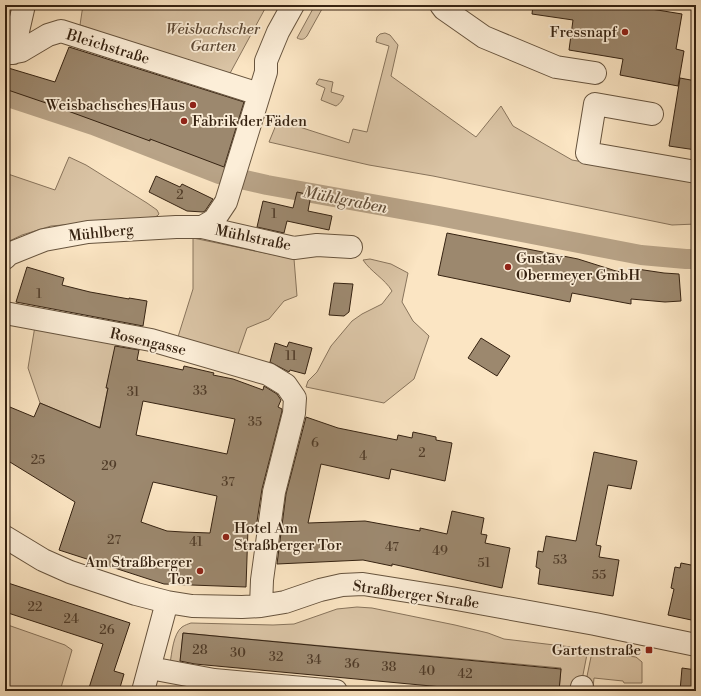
<svg xmlns="http://www.w3.org/2000/svg" width="701" height="696" font-family="'Libre Bodoni',serif">
  <style>
    .green { fill: #dac4a5; stroke: #88745c }
    .lines { fill: none; stroke-linecap: round; stroke-linejoin: round }
    .canal { stroke: #b8a387; stroke-width: 20 }
    .building { fill: #9c886e; stroke: #362312; fill-rule: evenodd }
    .minor-casing { stroke: #67543e; stroke-width: 24 }
    .minor { stroke: #fceed8; stroke-width: 22 }
    .poi-dot { fill: #8f2418; stroke: #fceed8; stroke-width: 1.5 }
    .labels { text-anchor: middle; dominant-baseline: central; stroke-width: 3.5; stroke-linejoin: round; paint-order: stroke }
    .number-label { font-size: 13px; fill: #503c29 }
    .park-label { font-size: 15px; font-style: italic; fill: #5f4b37; stroke: #fceed8 }
    .poi-label { font-size: 15px; fill: #362312; stroke: #fceed8; text-anchor: end }
    .street-label { font-size: 15px; fill: #362312; stroke: #fceed8 }
    .water-label { font-size: 16px; font-style: italic; fill: #64503b; stroke: #fceed8 }
  </style>
  <rect width="100%" height="100%" fill="#fbe5c3"/>
  <filter id="stains"><feTurbulence type="fractalNoise" baseFrequency=".005" numOctaves="4"/><feColorMatrix values="0 0 0 0 .2 0 0 0 0 .09 0 0 0 0 .02 0 0 0 .5 -.17"/></filter>
  <radialGradient id="worn" r=".72"><stop offset=".6" stop-color="#630" stop-opacity="0"/><stop offset="1" stop-color="#630" stop-opacity=".3"/></radialGradient>
  <path class="green" d="M83,5H267L228,77L80,25Z
    M315,5H322V9L307,36C304,40 301,40 297,38Z
    M385,33L390,35L398,45L391,76L476,137L501,106L513,126L572,160L696,182V224L672,225L433,176L369,165L269,142L278,120L349,143L353,129L367,132L389,46L376,42L377,37L380,34Z
    M319,79L333,82L331,92L344,96C342,100 341,103 336,106L321,100L325,88L316,84Z
    M69,157L86,165L147,203L157,210L159,214L157,216L154,217L51,226L22,235L5,243V173L55,190Z
    M193,238L294,259L297,296L284,301L269,319L247,328L237,357L177,340L193,289Z
    M370,259L391,264L408,273L402,302L413,321L429,336L414,379L384,403L306,387L308,381L317,372L331,346L352,321L362,314L382,304L392,291C385,279 371,272 363,260Z
    M35,326L117,342L100,427L85,424L86,422L40,403L28,368Z
    M357,607L372,608L455,625L488,633L504,639L588,649L582,680L574,691H559L561,668L183,633L180,664L170,663C172,653 173,634 182,627C185,625 188,624 191,623L273,625L294,624L337,609Z
    M5,624L65,645L72,650L60,691H5Z
    M592,652L636,657L642,662V683H624L623,681L594,678L593,688H586L585,686Z"/>
  <g class="lines">
    <path class="canal" d="M5,96L93,125L219,174L267,185L439,216L641,255L686,259H696"/>
  </g>
  <path class="building" d="M533,5H646L645,8L682,14L676,49L684,51L678,86L620,75L623,59L569,50L573,20L532,14Z
    M69,47L244,102L224,167L150,139V141L46,103L5,89V67L55,82Z
    M680,78L696,81V150L669,146Z
    M156,176L180,187L182,184L213,199L205,211L203,212L187,211L149,192Z
    M297,192L311,195L308,211L332,216L329,230L287,221L284,233L257,227L263,201L293,208Z
    M447,233L578,259L616,271L636,275L637,269L664,273L679,274L681,301L665,302L631,299V304L572,293L570,302L438,275Z
    M27,267L64,278L62,285L90,292L129,299V298L147,301L143,326L16,302Z
    M334,283L353,284L349,312L344,316L329,315Z
    M481,338L510,356L497,376L468,358Z
    M289,342L312,348L305,374L290,370L289,372L270,362L275,343L287,347Z
    M115,346L139,350L137,360L183,370L184,366L214,373L213,375L233,379L263,390L264,386L277,394L281,400L278,407L282,409V411L262,489L256,528H248L246,587L164,584L59,550L75,502L5,459V405L34,417L40,403L100,428L108,388H106ZM143,401L235,419L227,454L136,435ZM153,482L217,496L210,533L183,532L167,531L141,522Z
    M306,417L338,428L397,440L398,435L412,438L413,432L436,437V440L452,443L445,481L391,469L389,479L321,464L308,523L365,521L420,531V528L447,534L452,511L484,518L481,534L487,535L485,543L510,548L502,588L392,564V566L363,560L277,564L286,494Z
    M594,452L637,461L631,489L608,485L596,545L601,546L599,557L619,560L613,596L538,584L540,569L536,567L538,551L543,552L546,536L576,541Z
    M681,563L696,566V621L668,615L674,589L671,588L675,567L680,568Z
    M5,582L130,623L114,671L124,674L119,691H88L103,644L5,612Z
    M183,633L561,669L559,691H485L195,664L180,661Z
    M682,668L696,670V691H680Z"/>
  <g class="lines">
    <g class="minor-casing">
      <path id="minor" d="M441,5L444,9L484,37L556,67L595,73
        M13,53L24,5
        M5,54L21,51L48,35L61,31L259,94
        M652,114L595,104L587,153L696,172
        M202,227L214,220L226,202L266,72V61L278,32L293,5
        M5,258L9,254L44,240L88,232L176,227H202L294,248L317,245L351,247
        M5,313L151,340L268,374L286,385L295,398L294,413L274,492L262,580L261,606
        M5,537L43,560L70,572L136,594L167,602L192,606L242,607L261,606L285,602L320,590L342,585L363,584L451,598L595,624L696,645
        M150,668L214,680L336,691
        M143,691L167,602
        M581,691L582,687"/>
    </g>
    <use href="#minor" class="minor"/>
  </g>
  <g class="poi-dot">
    <circle cx="625" cy="32" r="4"/>
    <circle cx="193" cy="105" r="4"/>
    <circle cx="184" cy="121" r="4"/>
    <circle cx="508" cy="267" r="4"/>
    <circle cx="226" cy="537" r="4"/>
    <circle cx="200" cy="571" r="4"/>
    <rect x="645" y="646" width="8" height="8" rx="2"/>
  </g>
  <g class="labels">
    <g class="number-label">
      <text x="180" y="195">2</text>
      <text x="274" y="214">1</text>
      <text x="39" y="294">1</text>
      <text x="291" y="356">11</text>
      <text x="200" y="391">33</text>
      <text x="133" y="392">31</text>
      <text x="255" y="422">35</text>
      <text x="315" y="443">6</text>
      <text x="422" y="453">2</text>
      <text x="363" y="456">4</text>
      <text x="38" y="460">25</text>
      <text x="109" y="466">29</text>
      <text x="228" y="482">37</text>
      <text x="114" y="540">27</text>
      <text x="196" y="542">41</text>
      <text x="392" y="547">47</text>
      <text x="440" y="551">49</text>
      <text x="560" y="560">53</text>
      <text x="484" y="563">51</text>
      <text x="599" y="575">55</text>
      <text x="35" y="607">22</text>
      <text x="71" y="619">24</text>
      <text x="107" y="630">26</text>
      <text x="200" y="650">28</text>
      <text x="238" y="653">30</text>
      <text x="276" y="657">32</text>
      <text x="314" y="660">34</text>
      <text x="352" y="664">36</text>
      <text x="389" y="667">38</text>
      <text x="427" y="671">40</text>
      <text x="465" y="674">42</text>
    </g>
    <g class="park-label">
      <text x="213" y="29">Weisbachscher<tspan x="213" dy="17">Garten</tspan></text>
    </g>
    <g class="poi-label">
      <text x="617" y="32">Fressnapf</text>
      <text x="185" y="105">Weisbachsches Haus</text>
      <text x="192" y="121" text-anchor="start">Fabrik der Fäden</text>
      <text x="516" y="258" text-anchor="start">Gustav<tspan x="516" dy="17">Obermeyer GmbH</tspan></text>
      <text x="234" y="528" text-anchor="start">Hotel Am<tspan x="234" dy="17">Straßberger Tor</tspan></text>
      <text x="192" y="562">Am Straßberger<tspan x="192" dy="17">Tor</tspan></text>
      <text x="641" y="650">Gartenstraße</text>
    </g>
    <g class="street-label">
      <text transform="translate(108 47) rotate(17)">Bleichstraße</text>
      <text transform="translate(101 233) rotate(-6)">Mühlberg</text>
      <text transform="translate(253 238) rotate(12)">Mühlstraße</text>
      <text transform="translate(148 342) rotate(13)">Rosengasse</text>
      <text transform="translate(416 595) rotate(8)">Straßberger Straße</text>
    </g>
    <g class="water-label">
      <text transform="translate(345 200) rotate(11)">Mühlgraben</text>
    </g>
  </g>
  <rect width="701" height="696" fill="none" stroke="#fbe5c3" stroke-width="20"/>
  <rect x="6" y="6" width="689" height="684" fill="none" stroke="#362312" stroke-width="2"/>
  <rect x="10" y="10" width="681" height="676" fill="none" stroke="#362312"/>
  <rect width="100%" height="100%" filter="url(#stains)"/>
  <rect width="100%" height="100%" fill="url(#worn)"/>
</svg>
